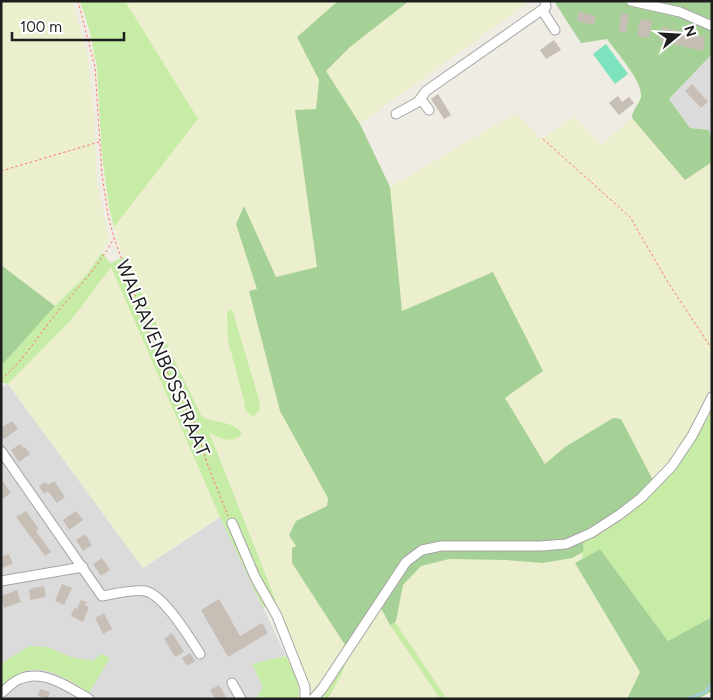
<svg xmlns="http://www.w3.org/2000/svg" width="713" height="700" font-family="Figtree,sans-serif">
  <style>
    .residential { fill: #dcdbdb }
    .farmland { fill: #ecefcd }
    .grass { fill: #c7eca6 }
    .forest { fill: #a6d196 }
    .pitch { fill: #7de3be }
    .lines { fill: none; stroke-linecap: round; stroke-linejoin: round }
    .stream { stroke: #a1d0df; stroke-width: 2.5 }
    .building { fill: #c7beb6 }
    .minor-casing { stroke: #a5a5a5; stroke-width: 11 }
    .path { stroke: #ff7865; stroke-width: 1; stroke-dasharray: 2.5 2.5; stroke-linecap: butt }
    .minor { stroke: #fff; stroke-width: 9 }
    .labels { text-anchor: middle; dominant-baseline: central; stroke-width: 4; stroke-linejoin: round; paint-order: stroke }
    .street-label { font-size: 19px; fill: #1e1e1e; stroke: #fff }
  </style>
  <rect width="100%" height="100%" fill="#efece3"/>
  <path class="residential" d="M712,54V145L709,130L690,128L669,99Z
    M8,384L143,568L220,517L286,656L252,664L263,687L256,699H1V388Z"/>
  <path class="farmland" d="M1,1H72L87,52L94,117L97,181L109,240L87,274L55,306L1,265Z
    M80,1H530L360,124L390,187L516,113L541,139L574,116L601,145L632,118L685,180L712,162V617L668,641L575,563L640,672L627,699H315L209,431L119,247L109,207L102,155L97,68L90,32Z
    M110,263L220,517L143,568L8,384L72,319Z"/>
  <path class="grass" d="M80,1H125L198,119L114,227L109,207L102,155L97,68L90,32Z
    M102,252L110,263L124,257L202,417C214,423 235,421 242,434C232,445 219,438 209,432L276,601L263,608L220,517L111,267L72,319L8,384L1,382V366L55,306L87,274Z
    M232,309L260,403L259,411L253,417L246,411L244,400L228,341L227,312Z
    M712,409V617L668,641L600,549L582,559L584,538L654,489L680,463Z
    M384,603L395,622L447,699H440L390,625L381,607Z
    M30,646L47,647L71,657L93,661L101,654L110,658L89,693C69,680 44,662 20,673C13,676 7,683 1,688V665L8,659Z
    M350,653L341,675L328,699H318Z
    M286,656C292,670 302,683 298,699H256L263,687L252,664Z"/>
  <path class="forest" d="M338,1H409L350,47L326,71L360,124L390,187L402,311L493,272L543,371L505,398L545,464L565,447L613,418L621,419L654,482L621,508L584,533L583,552L572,558L543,563L506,560L449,559L421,566L403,585L396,621L390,625L381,608L349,651L292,563V548L296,546L289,535L296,521L327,506L328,498L280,411L249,291L257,289L236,224L244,206L276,277L317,267L295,110L316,109L319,80L297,37Z
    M554,1H712V54L669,99L690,128L709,130L712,145V162L685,180L632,118C632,110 639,105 641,97C643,81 616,52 607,39L581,43Z
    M1,265L55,306L1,366Z
    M600,549L668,641L712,617V691L698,699H627L640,672L575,563Z"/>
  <path class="pitch" d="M606,44L628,74L615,84L593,54Z"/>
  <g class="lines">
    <path class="stream" d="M687,699L705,692L712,683"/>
  </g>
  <path class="building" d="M579,12L596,16L594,25L577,21Z
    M621,13L629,14L626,33L619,32Z
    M640,19L652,21L649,38L637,36Z
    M662,27L705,37L703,51L660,41Z
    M554,40L561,50L546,59L540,50Z
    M692,84L708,102L701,108L685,91Z
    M438,94L451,115L444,119L431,99Z
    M618,96L622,102L629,97L634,103L619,115L609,103Z
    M12,421L18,429L4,439L1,436V428Z
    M20,444L23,448L25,447L30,454L19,462L11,450Z
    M1,479L11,493L1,500Z
    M54,481L65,497L57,503L48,491L44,494L39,486L45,482L48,485Z
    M26,511L39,529L36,531L51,552L45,556L16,517Z
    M76,511L83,520L69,530L63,520Z
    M85,534L92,545L83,551L76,540Z
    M9,554L13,564L1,568V557Z
    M102,558L110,570L101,576L93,564Z
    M62,584L72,588L64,605L55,601Z
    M44,586L46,597L30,600L29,589Z
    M17,590L21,602L4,608L1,596Z
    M219,599L240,636L262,623L268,633L228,657L201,610Z
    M81,600L87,602L85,605L89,607L83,622L71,616L74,608L77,609Z
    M104,613L112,629L103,634L95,618Z
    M172,633L184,652L175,657L164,639Z
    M190,653L195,661L187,666L182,658Z
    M219,685L227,699H215L210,690Z
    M40,689L50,692L48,699L38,696Z"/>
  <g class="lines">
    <g class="minor-casing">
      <path id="minor" d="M631,1L680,12L712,26
        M542,10L555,30
        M421,99L429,110
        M396,114L418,102L426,91L546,7L545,1
        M1,451L102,596C114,594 133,589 145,591C163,594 190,638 200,654
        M232,523L255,577L277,616L305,687V699
        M1,581L83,567
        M232,683L241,699
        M1,693C7,689 13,681 20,679C43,669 69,687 89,699
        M313,699L322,689L406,562L422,550L441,546H540L566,544L591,533L619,515L641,498L672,466L692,436L712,397"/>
    </g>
    <path class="path" d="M78,1L95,67L102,175L108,215L114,238L148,331L171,380L194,422L207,463L228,516
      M543,139L630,217L669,284L712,349
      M1,171L99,142
      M1,379C22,363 35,340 51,320C73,292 97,270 114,238"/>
    <use href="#minor" class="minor"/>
  </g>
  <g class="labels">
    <g class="street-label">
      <text transform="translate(163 358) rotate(67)">WALRAVENBOSSTRAAT</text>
    </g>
  </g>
  <rect width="713" height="700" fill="none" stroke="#1e1e1e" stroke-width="5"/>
  <g transform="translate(678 35) rotate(72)" stroke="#ffffff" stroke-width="4" paint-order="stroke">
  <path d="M0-4L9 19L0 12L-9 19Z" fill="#1e1e1e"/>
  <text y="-8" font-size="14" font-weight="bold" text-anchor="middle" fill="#1e1e1e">N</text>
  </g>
  <path d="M12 32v8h112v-8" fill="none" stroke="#1e1e1e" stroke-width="2.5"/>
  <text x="20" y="32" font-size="15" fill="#1e1e1e" stroke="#ffffff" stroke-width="4" paint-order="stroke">100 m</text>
</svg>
